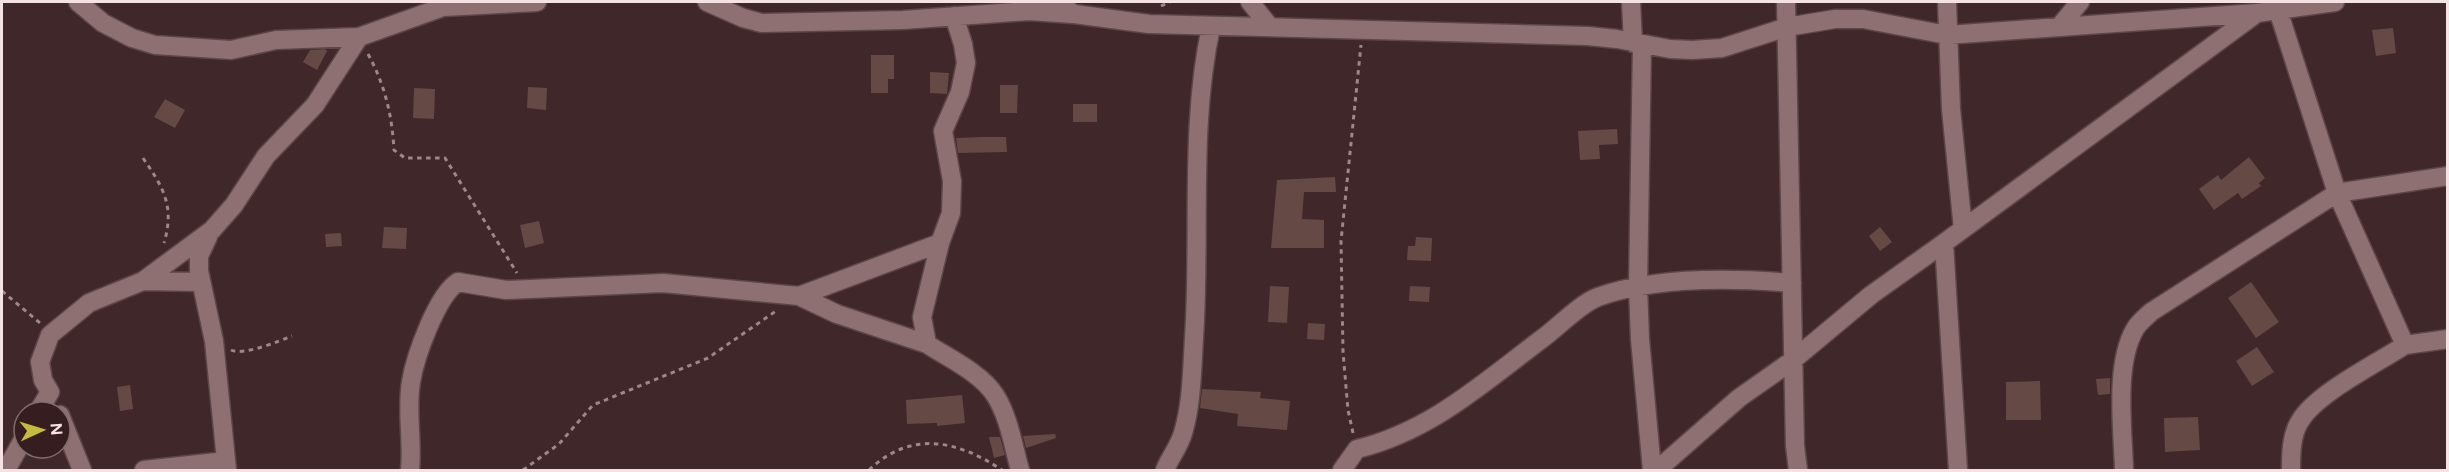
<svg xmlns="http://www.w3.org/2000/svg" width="2449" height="472" font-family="Figtree,sans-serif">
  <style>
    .building { fill: #654945 }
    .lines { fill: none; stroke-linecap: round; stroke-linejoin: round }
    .minor-casing { stroke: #5c4649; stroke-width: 21 }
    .path { stroke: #9c8789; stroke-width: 3; stroke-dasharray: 4.5 4.5; stroke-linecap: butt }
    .minor { stroke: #8e7073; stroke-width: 18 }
  </style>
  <rect width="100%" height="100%" fill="#40272a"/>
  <path class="building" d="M2393,28L2396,53L2376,56L2372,30Z
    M325,49L327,51L317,70L303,62L310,50Z
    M871,55H894V79H888V93H871Z
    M930,72L949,73L947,94L930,93Z
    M1000,85H1018L1017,113H1000Z
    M528,87L547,88L546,110L527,108Z
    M414,88L435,89L434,119L413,118Z
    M165,99L185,110L175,128L154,117Z
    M1073,104H1097V122H1073Z
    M1617,129L1618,144L1599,145L1600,159L1580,160L1578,131Z
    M983,137H1006L1007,152L958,153L956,138Z
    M2249,157L2265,178L2259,183L2261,186L2242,199L2238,193L2214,210L2199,189L2218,175L2221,180Z
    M1335,177L1336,192H1304L1302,219L1324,220V248H1271L1277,180Z
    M539,221L544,243L525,248L520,225Z
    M384,227L407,228L406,249L382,248Z
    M1880,227L1892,242L1880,251L1869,236Z
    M341,233L342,246L326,247L325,234Z
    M1416,237L1432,238L1431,261L1407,260L1408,246H1415Z
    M2251,282L2279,322L2256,338L2228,298Z
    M1270,286L1289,287L1287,323L1268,322Z
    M1410,286L1430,287L1429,302L1409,301Z
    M1308,323L1325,324L1324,340L1307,339Z
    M2257,347L2274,372L2252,386L2236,361Z
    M2110,378V394L2098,395L2096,379Z
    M2040,381L2041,420H2006V382Z
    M130,385L133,409L120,411L117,387Z
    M1202,389L1261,392L1260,398L1290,401L1287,430L1237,426L1238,414L1200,408Z
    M962,395L965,423L937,426V423L907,424L906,400Z
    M2198,417L2200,450L2165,452L2164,418Z
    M1055,434L1056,438L1026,448L1023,436Z
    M989,437H1000L1005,455L994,458Z"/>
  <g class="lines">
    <g class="minor-casing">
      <path id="minor" d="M78,2L103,23L132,38L155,45L231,50L276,40L359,37L443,7L537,2
        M707,2L743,18L762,23L903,20L1029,11L1073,14
        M1056,2L1074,14L1149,24L1588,36L1617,39L1670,49L1692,50L1722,48L1787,27L1835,19H1863L1947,35L2257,13
        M1250,2L1270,27
        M1631,2L1633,43
        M1786,2L1795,446L1798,470
        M1947,2L1951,109L1963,229
        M2059,27L2080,2
        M1642,45L1638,287L1640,339L1652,470
        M208,237L199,256V271L214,341L227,470
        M143,281L200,282
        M799,296L940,243L951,213L952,181L943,131L960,92L966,63L963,44L954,16
        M927,344C948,358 981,373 995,395C1009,417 1013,445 1020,470
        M2405,345L2448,339
        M38,412L50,392L43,380L40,362L50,335L89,303L143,281L212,230L234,205L266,156L315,105L359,37
        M60,415L82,470
        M6,470L24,438
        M144,470L226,461
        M410,470C413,441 406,411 411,382C415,357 437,295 458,282L506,290L663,283L799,296L837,314L927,344L922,317L940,243
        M1165,470C1170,457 1179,447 1183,433C1192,403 1192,369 1194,338C1201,235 1189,128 1211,27
        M1342,470L1357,449C1431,431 1483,383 1543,338C1558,327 1581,303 1598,297C1654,277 1733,278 1792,283
        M1657,470L1739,398L1793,360L1871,295L1944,243
        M1958,470L1944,243L2257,13L2335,2
        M2124,470C2123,430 2114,365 2135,329C2139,322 2146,317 2151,312L2337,193L2278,10
        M2291,470C2291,455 2291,435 2300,421C2317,393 2376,364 2405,345L2337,193L2448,176"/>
    </g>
    <path class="path" d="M1161,6L1170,2
      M368,54C385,85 392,115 394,150L405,158H445L517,273
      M143,158C163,187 175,206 164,243
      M2,291L40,323
      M231,350C244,356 279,341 292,336
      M1353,433L1348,410L1343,352L1341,241L1361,45
      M523,470L559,444L593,405L708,358L776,311
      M869,470C911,430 957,440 1002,470"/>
    <use href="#minor" class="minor"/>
  </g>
  <rect width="2449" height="472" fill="none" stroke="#f4e2e4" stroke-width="6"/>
  <g transform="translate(42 430) rotate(86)"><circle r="28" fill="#351d20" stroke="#816c6e" stroke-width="1.5"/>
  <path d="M0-4.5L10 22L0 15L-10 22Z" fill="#c5bc3d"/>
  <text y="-9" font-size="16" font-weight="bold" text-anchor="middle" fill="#f4e2e4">N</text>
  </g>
</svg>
